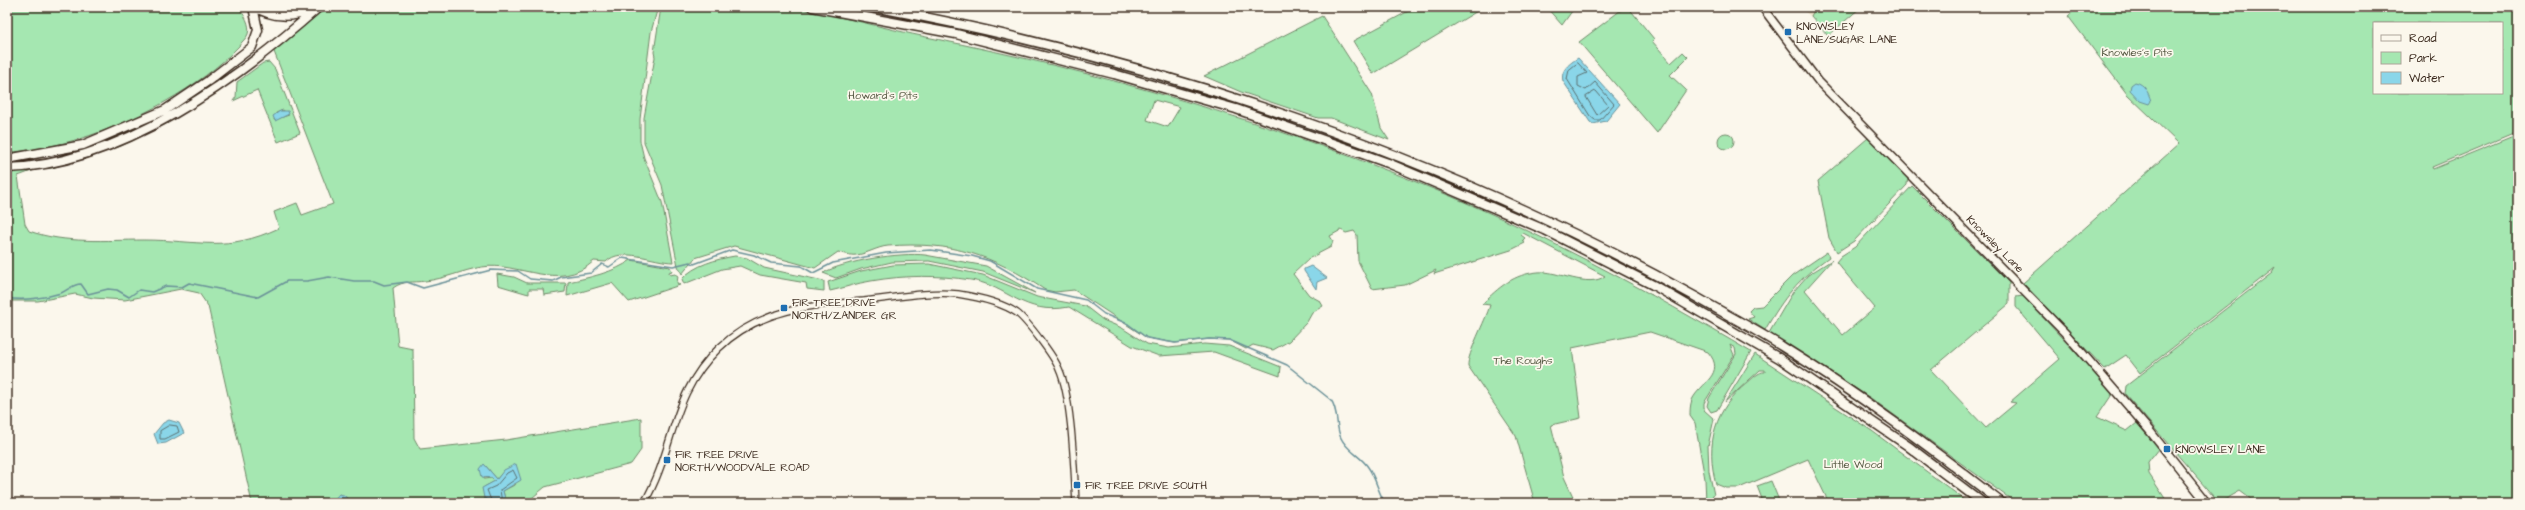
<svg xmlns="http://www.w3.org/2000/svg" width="2525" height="510" font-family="'Architects Daughter',sans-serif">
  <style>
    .built { fill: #f0e6d0 }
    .green { fill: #a5e7b1; stroke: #708868; fill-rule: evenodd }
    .water { fill: #8ad6e9; stroke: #6a9198 }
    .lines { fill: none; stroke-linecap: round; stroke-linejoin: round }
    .shore { stroke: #5b6f6f; stroke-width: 1 }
    .stream { stroke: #6a9198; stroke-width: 1.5 }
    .minor-casing { stroke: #3b2a1e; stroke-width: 8 }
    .major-casing { stroke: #3b2a1e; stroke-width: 10 }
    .highway-casing { stroke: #3b2a1e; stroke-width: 11 }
    .minor { stroke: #fbf7ec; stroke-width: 5.5 }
    .major { stroke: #fbf7ec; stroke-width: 7 }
    .highway { stroke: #fbf7ec; stroke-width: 8 }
    .poi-dot { fill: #1f6fb2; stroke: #fbf7ec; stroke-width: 1.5 }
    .labels { text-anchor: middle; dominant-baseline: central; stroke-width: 3.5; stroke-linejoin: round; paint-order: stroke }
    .poi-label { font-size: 11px; fill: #3b2a1e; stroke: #fbf7ec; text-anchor: start }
    .park-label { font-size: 11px; fill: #565943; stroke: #fbf7ec }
    .street-label { font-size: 11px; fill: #3b2a1e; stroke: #fbf7ec }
  </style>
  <rect width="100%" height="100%" fill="#fbf7ec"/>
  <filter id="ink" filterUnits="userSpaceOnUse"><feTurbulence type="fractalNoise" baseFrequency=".025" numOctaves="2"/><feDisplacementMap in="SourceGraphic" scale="8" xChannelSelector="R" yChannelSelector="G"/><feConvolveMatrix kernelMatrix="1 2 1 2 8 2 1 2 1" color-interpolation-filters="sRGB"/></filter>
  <g filter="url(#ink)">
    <path class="built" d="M1800,7H1817L1811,17Z"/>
    <path class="green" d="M7,7H237C244,13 251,25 248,34C247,38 241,42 239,46C201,87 133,123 79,139C57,145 30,152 7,152Z
      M328,7H658L651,32L640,119V141L644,158L662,202L673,262C654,262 621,246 606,262L594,261C559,293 518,261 482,267C463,270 445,279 425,281C413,283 404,280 393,288L398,346L413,349L414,438L420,449L506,440L641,418V450L631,464L545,487L526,503H506L503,491L516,484L501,474L497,479L485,465L484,479L492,478L495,481L484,487L487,501L493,503H351L348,499L332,500L331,503H252L208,306L199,293L181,289L125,300L93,298L75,294L38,301H7V170L12,173L19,168L52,164L183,112L166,124L121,146L52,168H40L18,176L25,224L29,231C66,244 105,240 144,240C199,240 226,253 279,228L274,212L297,203L302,215L333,204L273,49Z
      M661,7C698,7 746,3 783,7C833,13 881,28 931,38C1101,72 1270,122 1431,188C1542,233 1648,291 1751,352L1717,410L1711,412L1707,406L1709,398L1736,354L1735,348L1730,345L1734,355L1704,403V410L1714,419L1708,446L1709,471L1714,495L1706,502L1705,479L1695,423L1690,416C1690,411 1690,405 1692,400C1700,383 1727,374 1708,352L1650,332L1572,348L1581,418L1551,425L1564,477L1576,503H1535L1516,436L1468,366C1467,354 1486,320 1490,305L1482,304C1499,287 1514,274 1538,272C1557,270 1588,289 1605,276L1523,233L1521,235L1525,238L1522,241L1525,243L1511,250L1434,274L1436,270L1405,285L1372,289L1358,261L1357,235L1354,231L1346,233L1341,230L1330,236L1333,241L1331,247L1310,258L1293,274L1309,295L1320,301L1323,306L1312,313L1307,322L1289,341L1273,350L1253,345L1246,349L1229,340L1209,339L1175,343L1147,338L1074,290L1055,292L1045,290C992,255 952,241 888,246C877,247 867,254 856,255C851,256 843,253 838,252L815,268L734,246L695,258L682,274L678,266L662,185L644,142V118L655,57L654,52ZM1154,100L1180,107L1168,127L1147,120Z
      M1416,7H1484L1373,74L1353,41Z
      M1546,7H1575L1562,25Z
      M1625,7H1628L1654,39L1652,41L1671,63L1683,52L1688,57L1670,75L1686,90L1657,133L1579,42Z
      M1816,7H1861L1828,36L1811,16Z
      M2078,7H2518V131L2432,167L2433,169L2518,134V503H2256L2240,491L2219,503L2125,394L2126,386L2272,273L2275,268L2140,373L2126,355L2105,369L2023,283L2179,144L2127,94L2068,16ZM2374,23H2502V93H2374Z
      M1322,16L1372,94L1381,128L1389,140L1331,118H1318L1241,92L1204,76Z
      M269,62L275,69L300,133L278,142L257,90L233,101L236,97L237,82L263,63ZM283,110L289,115L274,120L276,113Z
      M1718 141a8 8 0 1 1 16 0a8 8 0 1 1-16 0Z
      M1868,138L1908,175L1907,185L1854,241L1837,252L1829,238L1818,181Z
      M1912,186L2009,283V304L1931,370L1986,428L2016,403L2010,402L2060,359L2016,307V297L2023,296L2113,393L2097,417L2127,431L2137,423L2158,449L2148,462L2149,474L2168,503H2016L1872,399L1769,333L1793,292L1808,275L1832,260L1805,290L1843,335L1875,308L1836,262L1841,256L1855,247Z
      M1827,252L1829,257C1798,279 1784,297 1765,330L1748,319L1754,317L1749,311L1753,307L1762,306L1792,276Z
      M925,255L986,266L1035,293L983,272L929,261L892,262L861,269L836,278L823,273C844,261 901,252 925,255Z
      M735,256L747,258L764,268L824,281V291L807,289L806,283L760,275L740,266L722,269L684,284L682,279C694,265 717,259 735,256Z
      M631,260L670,267L672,271L669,272L670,275L675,274L678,276L677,283L680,285L629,302L612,283L567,296L568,282C588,278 615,272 631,260Z
      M929,264L983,275L1037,297L1085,306L1103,320L1122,328L1147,344L1169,348L1204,344L1229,346L1281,367L1280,376L1214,352L1159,356L1132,346L1069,307C1023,316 1008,286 971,280C937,275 906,275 871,281C857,283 844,288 830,291L828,282L861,271L893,265Z
      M497,274L514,277L527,283H566L565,292L544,295L543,289H529V294L525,293L498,285Z
      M1755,354L1872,431L1969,503H1829L1808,459L1739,488H1726L1716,484C1705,443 1715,409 1747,383C1752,379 1759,371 1765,372V370H1760L1725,402Z
      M1771,481L1780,503H1757V501L1762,499L1757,486Z"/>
    <path class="water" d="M1578,58L1620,104L1606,121L1593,124L1590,122L1563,81C1560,70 1570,63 1578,58Z
      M2135,82C2145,84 2148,92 2151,101L2149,104L2140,101L2130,90L2131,85Z
      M280,111H288L289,114L275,121L273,116Z
      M1311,266L1327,278L1317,282L1316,289L1304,271V269Z
      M169,420L179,423L184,433L166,443L158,444L154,434L163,423Z
      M484,464L497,479L504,470L516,464L521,480L503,491L506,503H493L484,498L482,488L495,481L492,478L482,477L480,469Z
      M339,494L344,495L351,503H331Z"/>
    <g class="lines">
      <path class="shore" d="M1578,63L1587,73L1578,77V86L1586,90L1595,82L1614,104L1600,120H1595L1590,116L1567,79L1569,70Z
        M1596,91L1608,105L1597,115L1586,97Z
        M170,425L177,426L179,432L165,439H160V431Z
        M492,503L487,490L496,486L507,473L513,470L517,478L500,490L502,503"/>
      <path class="stream" d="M7,298C23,301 45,298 61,293C68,290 73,284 81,284L88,294L108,289L117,290L129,297L139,290L152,292L166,286L182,287L189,283L258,297L287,281H307L329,277L354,281H374L384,285L407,282L423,288L491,270L518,271L530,279L553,281L561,277L591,273L602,264L609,267L622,258L673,266L690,262L694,264L732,250L754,255L771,263L801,266L813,273L833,263L886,253L931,250L972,256L990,261L1037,289L1086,300L1104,314L1128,324L1147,338L1175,343L1209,339L1229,340L1287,365L1331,400C1339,411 1335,426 1341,438C1347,451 1361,456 1368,467C1376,478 1378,492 1385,503"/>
      <g class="minor-casing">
        <path id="minor" d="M644,503C676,448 669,396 719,348C759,309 811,305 864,301C894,298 928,291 958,294C977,297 1001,302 1017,313C1027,321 1054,356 1059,369C1072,397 1074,470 1076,503"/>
      </g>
      <g class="major-casing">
        <path id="major" d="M1762,7L1819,82L2066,334L2149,430L2207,503"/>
      </g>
      <g class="highway-casing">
        <path id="highway" d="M255,7C273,18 293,18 311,10
          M812,7L956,34L1114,74L1236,109L1388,163L1545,230L1653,285L1779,358L1908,446L1983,503
          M874,7C1160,61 1441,155 1696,297C1725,314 1755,329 1783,347C1859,394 1931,448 2002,503
          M7,159L83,145L165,110L208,81L252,47L258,30L253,7
          M7,168C120,165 238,79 319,7"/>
      </g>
      <use href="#minor" class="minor"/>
      <use href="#major" class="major"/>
      <use href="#highway" class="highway"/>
    </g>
  </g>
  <g class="poi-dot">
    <rect x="1784" y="28" width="8" height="8" rx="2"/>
    <rect x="780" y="304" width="8" height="8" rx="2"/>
    <rect x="2163" y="445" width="8" height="8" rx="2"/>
    <rect x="663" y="456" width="8" height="8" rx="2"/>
    <rect x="1073" y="481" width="8" height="8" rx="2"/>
  </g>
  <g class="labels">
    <g class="poi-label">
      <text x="1796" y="26">KNOWSLEY<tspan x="1796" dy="13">LANE/SUGAR LANE</tspan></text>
      <text x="792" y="302">FIR TREE DRIVE<tspan x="792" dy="13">NORTH/ZANDER GR</tspan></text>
      <text x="2175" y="449">KNOWSLEY LANE</text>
      <text x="675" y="454">FIR TREE DRIVE<tspan x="675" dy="13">NORTH/WOODVALE ROAD</tspan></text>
      <text x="1085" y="485">FIR TREE DRIVE SOUTH</text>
    </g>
    <g class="park-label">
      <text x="2137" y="52">Knowles's Pits</text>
      <text x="883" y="95">Howard's Pits</text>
      <text x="1523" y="360">The Roughs</text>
      <text x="1853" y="464">Little Wood</text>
    </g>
    <g class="street-label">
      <text transform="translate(1995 244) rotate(45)">Knowsley Lane</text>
    </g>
  </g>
  <rect width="2525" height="510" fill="none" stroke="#fbf7ec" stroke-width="24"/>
  <rect x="12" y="12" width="2501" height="486" fill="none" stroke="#3b2a1e" stroke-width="1.5" filter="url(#ink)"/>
  <rect x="2373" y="22" width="130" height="72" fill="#fbf7ec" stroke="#aea59a"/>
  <rect x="2381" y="35" width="20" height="6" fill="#fbf7ec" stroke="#aea59a"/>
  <text x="2409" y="42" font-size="12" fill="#3b2a1e">Road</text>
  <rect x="2381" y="52" width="20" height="12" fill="#a5e7b1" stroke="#aea59a"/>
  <text x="2409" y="62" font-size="12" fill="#3b2a1e">Park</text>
  <rect x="2381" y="72" width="20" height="12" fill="#8ad6e9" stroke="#aea59a"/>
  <text x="2409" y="82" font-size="12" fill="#3b2a1e">Water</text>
</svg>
